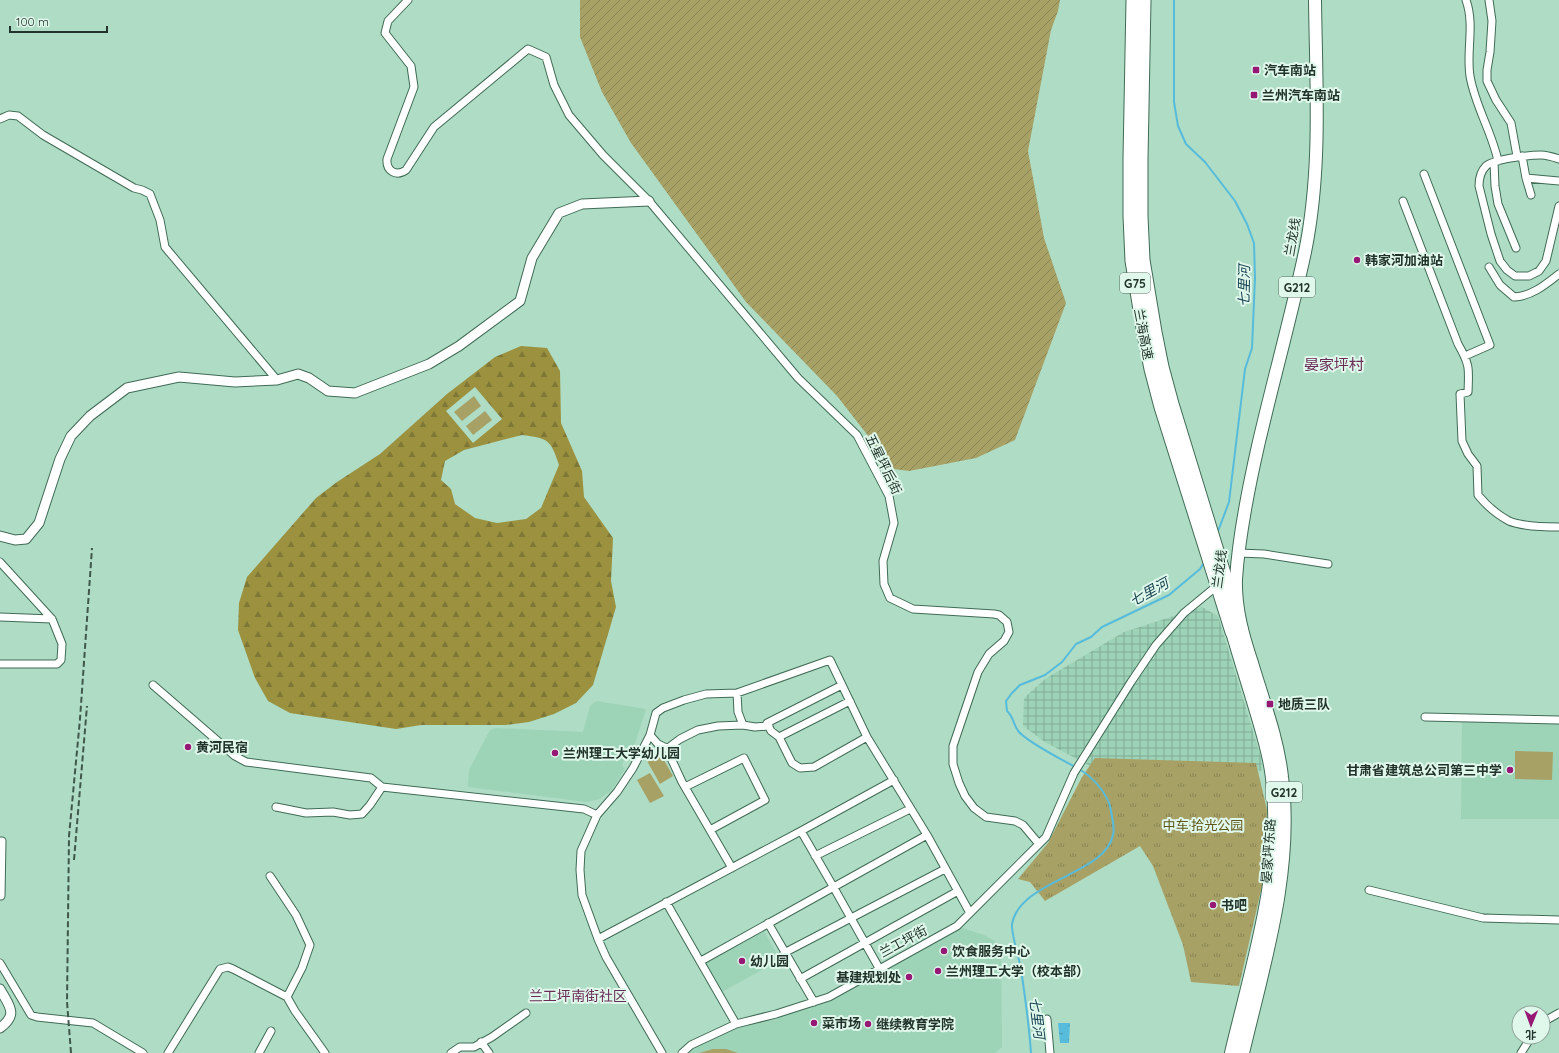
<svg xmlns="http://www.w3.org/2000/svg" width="1559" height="1053" font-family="Quicksand,'Noto Sans SC',sans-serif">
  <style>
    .built { fill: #9dd3b7 }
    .industrial { fill: url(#industrial-grid) }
    .grass { fill: #a8a166 }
    .forest { fill: url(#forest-firs); fill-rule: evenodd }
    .park { fill: url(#park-tufts) }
    .garden { fill: url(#garden-furrows) }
    .water { fill: url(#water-ripples) }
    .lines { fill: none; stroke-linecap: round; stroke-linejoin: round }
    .stream { stroke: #57bbdb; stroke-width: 2 }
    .minor-casing { stroke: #406b56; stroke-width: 9 }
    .tertiary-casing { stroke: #406b56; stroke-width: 11 }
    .trunk-casing { stroke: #406b56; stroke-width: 14 }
    .motorway-casing { stroke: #406b56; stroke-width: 15 }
    .minor { stroke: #fff; stroke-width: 7 }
    .tertiary { stroke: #fff; stroke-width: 9 }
    .trunk { stroke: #fff; stroke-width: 12 }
    .motorway { stroke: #fff; stroke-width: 13 }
    .rail { stroke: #40584c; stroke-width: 2; stroke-dasharray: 6 3; stroke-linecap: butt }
    .poi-dot { fill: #951974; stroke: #e0f7eb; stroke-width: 1.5 }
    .labels { text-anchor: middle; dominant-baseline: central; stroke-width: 4; stroke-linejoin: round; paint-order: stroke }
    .shield { fill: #e0f7eb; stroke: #5a6e64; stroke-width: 1 }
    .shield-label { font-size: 12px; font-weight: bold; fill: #21332a }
    .poi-label { font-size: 13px; font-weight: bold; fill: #21332a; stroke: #e0f7eb; text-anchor: start }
    .street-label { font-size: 13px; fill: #21332a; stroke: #e0f7eb }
    .park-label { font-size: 13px; fill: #5f571a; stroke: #e0f7eb }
    .water-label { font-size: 14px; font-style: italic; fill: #123f4d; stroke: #e0f7eb }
    .neighbourhood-label { font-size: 14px; fill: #682d55; stroke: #e0f7eb }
    .quarter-label { font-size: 15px; fill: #682d55; stroke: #e0f7eb }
  </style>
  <defs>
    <pattern id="industrial-grid" width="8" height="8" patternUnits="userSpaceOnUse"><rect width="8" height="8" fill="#9dd3b7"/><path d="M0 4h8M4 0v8" fill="none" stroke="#80ac95"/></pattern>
    <pattern id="forest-firs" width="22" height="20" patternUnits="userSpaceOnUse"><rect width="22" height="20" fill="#9b913f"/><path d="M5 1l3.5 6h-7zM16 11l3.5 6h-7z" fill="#7e7735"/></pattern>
    <pattern id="park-tufts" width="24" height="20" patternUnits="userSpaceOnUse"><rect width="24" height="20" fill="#a8a166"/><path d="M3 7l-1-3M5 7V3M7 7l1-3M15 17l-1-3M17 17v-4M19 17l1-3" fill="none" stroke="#888454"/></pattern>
    <pattern id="garden-furrows" width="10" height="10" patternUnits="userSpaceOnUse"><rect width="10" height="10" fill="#a8a166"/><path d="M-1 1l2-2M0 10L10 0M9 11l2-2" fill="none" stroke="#888454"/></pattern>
    <pattern id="water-ripples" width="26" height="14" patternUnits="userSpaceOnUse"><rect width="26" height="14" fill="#57bbdb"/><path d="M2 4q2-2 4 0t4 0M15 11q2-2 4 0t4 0" fill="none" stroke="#4899b2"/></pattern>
  </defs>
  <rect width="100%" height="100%" fill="#aedcc4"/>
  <path class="built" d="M596,701L646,709L631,756L624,759L622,766L625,769L611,791L599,799L587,802L468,787L469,770L490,730L496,728L583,732L590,706Z
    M1462,722H1559V819H1461Z
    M957,926L984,935L1001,945L1002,1047L995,1053H682L736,1024L829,997Z
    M763,929L780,960L720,993L703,962Z"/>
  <path class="industrial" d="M1202,607L1218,616L1261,758L1262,771L1111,762L1105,774L1045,742L1023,726L1024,698L1045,679L1124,632Z"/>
  <path class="grass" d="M474,396L481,406L462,421L454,412Z
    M485,411L492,420L473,435L466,426Z
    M1515,751L1553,752L1552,780L1515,779Z
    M660,753L673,776L660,784L647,761Z
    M650,773L664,796L650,803L637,780Z
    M713,1049H726L738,1053H699Z"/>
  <path class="forest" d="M521,346L547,348L560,371L561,423L582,471L584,497L613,538L611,581L616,607L593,685L576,703L554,714L529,722L505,725H421L396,729L290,713L268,701L255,678L238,630L239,603L247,577L316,498L337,482L380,454L447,394L495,357ZM475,387L502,419L473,443L446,411ZM522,435C548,438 551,440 559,465L541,508L526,519L497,523L475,518L455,504L451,489L441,480L445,461L464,450Z"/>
  <path class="park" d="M1095,758L1256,763L1267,810L1265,873L1239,986L1191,982L1183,945L1153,866L1140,846L1045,901L1030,882L1018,879L1048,843L1082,777Z"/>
  <path class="garden" d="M580,0H1060L1058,11L1051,30L1028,151L1044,238L1066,303L1015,440L976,458L909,471L894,469L837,396L746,302L631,143L602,92L580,37Z"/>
  <path class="water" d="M1058,1023H1070L1069,1043H1060Z"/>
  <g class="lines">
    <path class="stream" d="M1174,0V102L1178,126L1186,144L1205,162L1235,201L1247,224L1254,243L1255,278L1252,348L1245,369L1229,502L1217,534
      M1075,767C1061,759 1029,743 1019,732C1013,725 1014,717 1007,711L1006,701L1012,693L1020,685L1045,675L1062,662L1076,644L1091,637L1102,627L1169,595L1200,569L1205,561
      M1031,1053C1029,1025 1025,996 1021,969C1019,958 1011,933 1012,924C1020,880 1105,875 1113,835C1115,828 1112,818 1111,811C1109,795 1093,777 1079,769"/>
    <g class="minor-casing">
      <path id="minor" d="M408,0L388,21L385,33L411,66L414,87L387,159C386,171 396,177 406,170L434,127L528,49L546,57L554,85L569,115L603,155L649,201L798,378L857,435L889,496L894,523L883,561L884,584L890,598L913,609L994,614L999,615L1007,622L1009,632L1004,641L989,654L978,672L953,746V764L959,783L965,796L974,808L986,817L1015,821L1023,825L1039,844
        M1466,0C1475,25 1466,51 1470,76C1475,106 1492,132 1498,161
        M1489,0L1492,21L1490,52L1487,70V81L1496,100L1511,123L1517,156
        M0,119L9,115L18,116L43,135L134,188L142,190L150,194L160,220L165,247L277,380
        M1522,156L1526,178L1531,195
        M1559,159C1553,157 1547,155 1541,155C1530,155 1493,159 1486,166C1480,172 1479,179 1479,186L1491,234L1500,261L1507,270L1515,276H1529L1539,271L1546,261L1559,206
        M1494,162L1495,186L1498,204L1516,248
        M1424,174L1490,345L1465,356
        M1526,178L1559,181
        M1403,201L1458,344C1470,365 1469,368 1468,392L1460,394L1462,441L1468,454L1477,466L1478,495C1486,505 1498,515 1509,521C1521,526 1546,527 1559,527
        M1489,267L1500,285L1514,297C1532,296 1545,285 1559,274
        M1238,553L1264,554L1328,564
        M0,562L52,619L62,644L61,660L57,664H0
        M0,617L52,619
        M153,685L235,756L246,762L371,778L382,787L584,809L597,815
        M737,693L738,712L743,725L755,727L769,726
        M850,701L779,737L792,763L800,768L814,767L867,737
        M1425,717L1559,720
        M650,735L658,744L664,747L668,748L680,739L698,730L718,726L743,725
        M779,737L771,731L767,723L842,685
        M668,748L670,756L682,782L732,868
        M685,787L744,758L765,800L710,830
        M276,807L306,813L333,812L350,815L362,814L370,805L382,787
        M801,831L894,780
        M0,841H2L1,896H0
        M815,856L910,809
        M270,876L296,915L310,945L302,968L287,997L295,1011L325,1053
        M1369,890L1483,918L1559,920
        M666,902L736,1024
        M768,923L814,1002
        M598,939L582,895L580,870L581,851L597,815L617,792L633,768L650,735L656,713L663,708L684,700L706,694L737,693L830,660L867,737L927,835L970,913
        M784,953L945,869
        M701,961L927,835
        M0,963L31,1015L37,1017L93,1023L143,1053
        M800,979L958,891
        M1047,1019L1050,1053
        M1543,1022L1559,1013
        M481,1042L489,1053
        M168,1053L220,969L228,967L233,969L287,997
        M259,1053L271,1031
        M451,1053L460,1047H474L492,1037L526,1013
        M662,1053L606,957L598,939L801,831L834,888L879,968
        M682,1053L691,1045L736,1024L776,1014L829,997L957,926L1046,837L1074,773L1131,682L1156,645L1184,613L1218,585
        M1521,1053L1531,1037"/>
    </g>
    <g class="tertiary-casing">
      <path id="tertiary" d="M0,536L15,540L26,539L39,523L60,459L71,436L90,416L127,388L179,377L235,382L277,380L298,374L309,378L328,391L355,393L429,364L459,346L520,301L532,258L559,213L582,204L649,201
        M0,989C9,1006 19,1014 0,1028"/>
    </g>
    <g class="trunk-casing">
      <path id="trunk" d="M1231,622L1232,632C1241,663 1251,694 1260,725C1265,742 1270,760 1272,778C1283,870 1252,964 1231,1053
        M1243,1053C1264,964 1294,870 1282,777C1278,739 1263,700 1252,663C1243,636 1235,608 1236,579C1239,534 1248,490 1258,446C1273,381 1291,317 1305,252C1322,169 1316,84 1315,0"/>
    </g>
    <g class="motorway-casing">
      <path id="motorway" d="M1133,0L1130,159V216L1132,261L1144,334L1151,369L1161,407L1232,632
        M1144,0L1141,159V216L1143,260L1155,332L1162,367L1172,404L1241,629"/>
    </g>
    <use href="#minor" class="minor"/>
    <use href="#tertiary" class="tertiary"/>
    <use href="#trunk" class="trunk"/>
    <use href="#motorway" class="motorway"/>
    <path class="rail" d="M74,860L87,706
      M71,1053L67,1002L69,836L80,719L92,548"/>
  </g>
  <g class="poi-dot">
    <rect x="1252" y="66" width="8" height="8" rx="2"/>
    <rect x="1250" y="91" width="8" height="8" rx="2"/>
    <circle cx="1357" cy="260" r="4"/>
    <rect x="1266" y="700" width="8" height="8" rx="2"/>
    <circle cx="188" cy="747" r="4"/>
    <circle cx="555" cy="753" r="4"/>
    <circle cx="1510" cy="770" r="4"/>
    <circle cx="1213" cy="905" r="4"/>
    <circle cx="944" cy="951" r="4"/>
    <circle cx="742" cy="961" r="4"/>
    <circle cx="938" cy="971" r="4"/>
    <circle cx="909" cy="977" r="4"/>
    <circle cx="814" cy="1023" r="4"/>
    <circle cx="868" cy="1024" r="4"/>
  </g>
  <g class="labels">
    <g class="shield">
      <rect x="1120" y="273" width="30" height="20" rx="3"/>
      <rect x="1279" y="277" width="36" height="20" rx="3"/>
      <rect x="1266" y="782" width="36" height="20" rx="3"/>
    </g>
    <g class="shield-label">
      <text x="1135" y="283">G75</text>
      <text x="1297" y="287">G212</text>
      <text x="1284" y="792">G212</text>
    </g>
    <g class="poi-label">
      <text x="1264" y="70">汽车南站</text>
      <text x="1262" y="95">兰州汽车南站</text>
      <text x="1365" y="260">韩家河加油站</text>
      <text x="1278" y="704">地质三队</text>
      <text x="196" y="747">黄河民宿</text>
      <text x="563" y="753">兰州理工大学幼儿园</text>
      <text x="1502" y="770" text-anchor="end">甘肃省建筑总公司第三中学</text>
      <text x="1221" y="905">书吧</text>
      <text x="952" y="951">饮食服务中心</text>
      <text x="750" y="961">幼儿园</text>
      <text x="946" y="971">兰州理工大学（校本部）</text>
      <text x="901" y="977" text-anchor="end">基建规划处</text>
      <text x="822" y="1023">菜市场</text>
      <text x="876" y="1024">继续教育学院</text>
    </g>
    <g class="street-label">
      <text transform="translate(1292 237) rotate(-80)">兰龙线</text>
      <text transform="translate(1144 334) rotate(79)">兰海高速</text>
      <text transform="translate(884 464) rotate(64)">五星坪后街</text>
      <text transform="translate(1219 569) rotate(-82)">兰龙线</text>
      <text transform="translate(1268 851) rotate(-86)">晏家坪东路</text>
      <text transform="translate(903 941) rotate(-28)">兰工坪街</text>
    </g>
    <g class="park-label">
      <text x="1203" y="825">中车·拾光公园</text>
    </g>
    <g class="water-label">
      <text transform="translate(1244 286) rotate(-89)">七里河</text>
      <text transform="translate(1149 592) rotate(-29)">七里河</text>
      <text transform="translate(1037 1018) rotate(83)">七里河</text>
    </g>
    <g class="neighbourhood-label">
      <text x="578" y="996">兰工坪南街社区</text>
    </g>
    <g class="quarter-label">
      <text x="1334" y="364">晏家坪村</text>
    </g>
  </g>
  <g transform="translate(1531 1025) rotate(181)"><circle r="19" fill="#e0f7eb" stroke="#94a99e"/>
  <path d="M0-3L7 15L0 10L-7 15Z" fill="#951974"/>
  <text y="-6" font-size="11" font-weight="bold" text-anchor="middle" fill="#21332a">北</text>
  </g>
  <path d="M10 26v6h97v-6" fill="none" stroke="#21332a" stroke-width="2"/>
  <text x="16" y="26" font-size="12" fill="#21332a" stroke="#e0f7eb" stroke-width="3" paint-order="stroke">100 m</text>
</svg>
